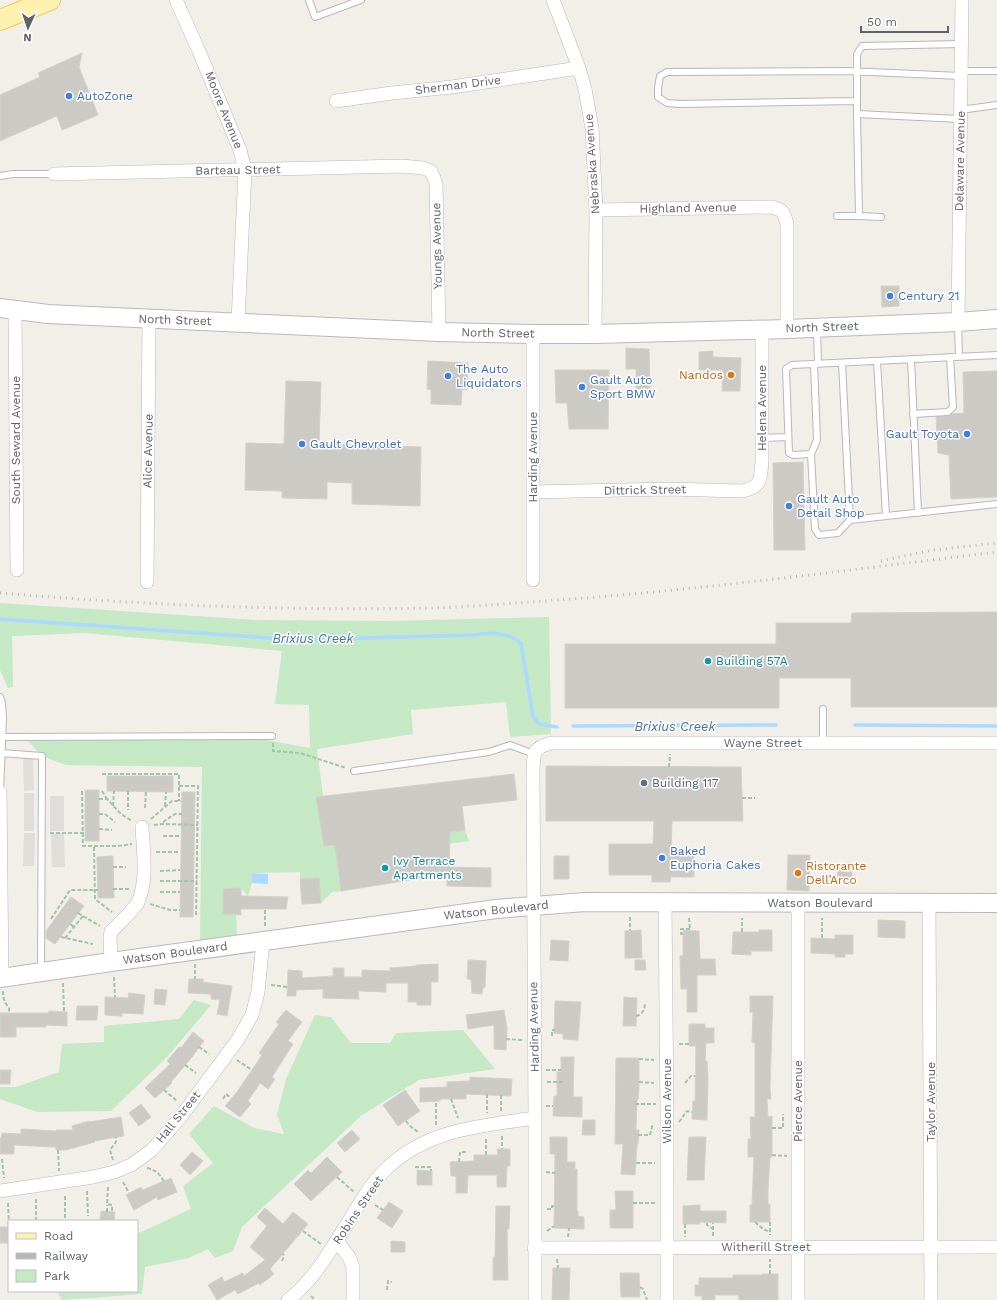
<svg xmlns="http://www.w3.org/2000/svg" width="997" height="1300" font-family="'Work Sans',sans-serif">
  <style>
    .industrial { fill: #e0deda }
    .green { fill: #c5e8c5 }
    .water { fill: #aadaff }
    .lines { fill: none; stroke-linecap: round; stroke-linejoin: round }
    .stream { stroke: #aadaff; stroke-width: 3.5 }
    .building { fill: #cccac5; stroke: #d6d1c6 }
    .lane-casing { stroke: #b5b8bc; stroke-width: 8 }
    .street-casing { stroke: #b5b8bc; stroke-width: 14 }
    .secondary-casing { stroke: #b6babf; stroke-width: 20 }
    .primary-casing { stroke: #f2c960; stroke-width: 22 }
    .path { stroke: #9cc7a9; stroke-width: 2; stroke-dasharray: 4 2; stroke-linecap: butt }
    .lane { stroke: #fff; stroke-width: 6 }
    .street { stroke: #fff; stroke-width: 13 }
    .secondary { stroke: #fff; stroke-width: 18 }
    .primary { stroke: #fff2af; stroke-width: 20 }
    .rail { stroke: #b6b7b8; stroke-width: 3; stroke-dasharray: 1 5; stroke-linecap: butt }
    .shop-dot { fill: #3f7fe0; stroke: #fff; stroke-width: 1.5 }
    .food-dot { fill: #e8710a; stroke: #fff; stroke-width: 1.5 }
    .culture-dot { fill: #0f9aa8; stroke: #fff; stroke-width: 1.5 }
    .service-dot { fill: #5c6f8a; stroke: #fff; stroke-width: 1.5 }
    .labels { text-anchor: middle; dominant-baseline: central; stroke-width: 3; stroke-linejoin: round; paint-order: stroke }
    .street-label { font-size: 12px; fill: #5f6368; stroke: #fff }
    .shop-label { font-size: 12px; fill: #366cbe; stroke: #fff; text-anchor: start }
    .food-label { font-size: 12px; fill: #c56008; stroke: #fff; text-anchor: end }
    .culture-label { font-size: 12px; fill: #0d838f; stroke: #fff; text-anchor: start }
    .service-label { font-size: 12px; fill: #4e5e75; stroke: #fff; text-anchor: start }
    .water-label { font-size: 13px; font-style: italic; fill: #4174aa; stroke: #fff }
  </style>
  <rect width="100%" height="100%" fill="#f1efe8"/>
  <path class="industrial" d="M23,758H33L34,790L24,791Z
    M24,793H34V831H24Z
    M50,796H64V831H50Z
    M24,833H35L34,866H23Z
    M64,833L65,867H52L51,834Z"/>
  <path class="green" d="M0,603L256,620L387,621L549,617L551,734L510,737L506,702L411,710L413,734L317,749L323,796L316,797L324,846L465,830L469,841L337,859L341,891L332,892L321,903L319,878L300,879V872L252,873V883L248,896L241,888L223,889V914H236L237,935L200,941L202,767L66,765L42,756L28,741L244,736L310,748L309,705L275,704L282,651L85,633L12,636L13,687L8,688L0,670Z
    M194,1000L211,1005L168,1056L111,1111L37,1112L0,1099V1087H16L59,1072L62,1044L104,1042V1026L179,1019Z
    M315,1015L331,1017L351,1043H390L396,1033L463,1030L495,1069L419,1080L362,1115L242,1227L233,1251L215,1258L208,1249L189,1258L145,1267L142,1294L62,1300L57,1291H137V1234L191,1209L183,1186L213,1163L189,1134L214,1106L254,1128L284,1134L277,1114L286,1079Z"/>
  <path class="water" d="M252,873L268,874V884L252,883Z"/>
  <g class="lines">
    <path class="stream" d="M0,619L297,640L472,635C490,633 506,631 521,643L533,716L539,724L557,727
      M855,725L997,726
      M573,726L776,725"/>
  </g>
  <path class="building" d="M82,53L79,67L98,115L62,130L57,116L0,141V95L40,77L38,73Z
    M881,286H899V306L882,307Z
    M626,348L649,349L650,389H636V369H626Z
    M713,351V357L741,358L740,391H722L723,370H699V352Z
    M428,361L468,363L467,390L462,389L461,405L431,404V390L427,389Z
    M555,370H609L608,429H569L567,403H556Z
    M997,371V497L951,499L949,455L938,453L936,417L948,416L952,414L964,413L963,372Z
    M286,381L321,382L319,444L421,447L420,506L352,504V483L327,482V499L282,498V491L245,490L246,443L284,444Z
    M803,462L805,550H774L773,463Z
    M997,612V707H851V678H779V708H565V644H776V623H851L852,613Z
    M546,766L741,767L743,821H672L671,853H694V877H671L670,882H652V875H609V844H653L654,821H546Z
    M514,774L517,800L462,806L465,830L450,832L449,867L491,868V887L447,886V874L341,891L335,845L324,846L316,797Z
    M107,776H173V792L107,791Z
    M85,790H99V841H85Z
    M182,792H195L193,917H180Z
    M788,855H810L809,891L787,890Z
    M113,856L114,898H98L97,857Z
    M554,856H569V879H554Z
    M852,863V878H838L837,864Z
    M319,878L321,903L302,904L300,879Z
    M241,888V896L288,897L286,909H241V915L223,914V889Z
    M71,897L84,906L55,944L46,938V931Z
    M878,920L905,921V938L878,937Z
    M641,930L642,958H625V931Z
    M683,930L699,931L700,959H715L716,975H697V1012H687V989H681L680,956H683Z
    M759,930H772V951H751V955L732,954L733,932H759Z
    M835,935H853V954H845V957H835V954L811,953V938L835,939Z
    M551,940L569,941L568,961L550,960Z
    M468,960L486,961L485,987L483,988L482,994L472,993L471,980L467,979Z
    M635,960H645L646,970H635Z
    M438,964V982H431V1005H417V1002H408V983H386V992L358,991L359,999L323,998V989L296,990V996H287L288,970L302,971V978L333,976V968H344V977H362V970L390,971V968L416,966V965Z
    M189,979H203V982L232,986L227,1016L217,1014L220,1000L211,999V994L188,993Z
    M155,989L167,990L165,1005L154,1004Z
    M129,993L145,995L143,1014L122,1013V1016L105,1015V997L128,998Z
    M750,996H773L770,1087L771,1099H767L768,1117L772,1116V1157H770L768,1190V1204H770V1222H750V1205H752L754,1157H748V1139H751L750,1117H755V1043L752,1042L753,1012H750Z
    M624,997L637,998L636,1026H623Z
    M555,1001L581,1002L578,1040L563,1039V1034L554,1033Z
    M77,1006H98L97,1020H76Z
    M286,1010L302,1022L288,1041L293,1044L272,1077L275,1079L268,1089L260,1083L248,1101L251,1104L240,1117L225,1106L237,1092L262,1055L259,1053L279,1024L276,1022Z
    M504,1010L507,1028L506,1050L494,1049V1025L468,1029L466,1015Z
    M49,1011L67,1012V1026L46,1025V1027H16V1037H0V1013H48Z
    M689,1024H705V1028H714V1043H706L705,1061H707L708,1078L707,1120L692,1119L693,1101H695L696,1046H689Z
    M193,1032L204,1041L192,1057L171,1082L172,1083L155,1098L145,1088L170,1064L167,1061L179,1047L181,1048Z
    M561,1057H574L573,1097H582V1117L553,1116L554,1096H557V1072H561Z
    M616,1058H639V1086L638,1100H637L636,1130H639L638,1144H637L635,1175L621,1174L623,1144H615Z
    M0,1070H11L10,1084H0Z
    M470,1077L512,1079L511,1096L466,1094V1099H440V1101L420,1102V1088L447,1087V1082L470,1081Z
    M405,1090L420,1111L398,1126L383,1105Z
    M141,1104L151,1117L139,1126L129,1113Z
    M121,1117L124,1136L94,1141L95,1142L66,1150H56V1147H52L14,1145V1154H0V1138H1L2,1133L21,1134V1129L56,1131V1130H73L72,1126L89,1121V1122Z
    M583,1120H595V1135H582Z
    M352,1130L360,1139L345,1152L337,1143Z
    M550,1137H567V1162H575V1169H577V1211H578V1216L584,1217V1229L554,1228L555,1154H550Z
    M689,1137H706L704,1180H687Z
    M497,1149H510V1166H507L506,1187H497V1175H468L467,1193H456V1176H451L450,1162L474,1161V1155H498Z
    M192,1152L203,1161L190,1175L180,1165Z
    M327,1157L342,1172L311,1201L294,1184L308,1170L311,1173Z
    M417,1170L432,1171V1185H417Z
    M171,1178L177,1192L158,1200L157,1197L134,1210L126,1195L141,1187L143,1190Z
    M615,1191H633V1228H610V1210H616Z
    M389,1202L403,1211L392,1228L377,1218Z
    M700,1205V1211H726V1223L700,1222V1224H683V1206Z
    M496,1206H510L509,1229H507L508,1280H493V1257H495Z
    M265,1208L283,1224L293,1212L308,1224L270,1269L274,1274L260,1285L259,1283L238,1294L235,1290L217,1300L208,1285L222,1277L224,1282L243,1273L244,1276L265,1260L250,1247L267,1226L257,1217Z
    M101,1211L115,1212L114,1221H100Z
    M0,1227H9V1243H0Z
    M391,1241L405,1242V1252H391Z
    M553,1268H570L569,1300H552Z
    M620,1273H639L640,1297H621Z
    M762,1274H778V1300H739L738,1295H715V1300H702V1296H695V1285H699V1278H733V1275H762Z"/>
  <g class="lines">
    <g class="lane-casing">
      <path id="lane" d="M309,0L315,17L361,0
        M961,71H997
        M856,101L680,104L667,103L658,97V88L660,76L667,72L847,71L961,76
        M960,110L997,105
        M857,114L859,216L881,217
        M960,119L857,114V54L862,46L961,44
        M0,176L13,174H54
        M837,216H859
        M958,324L959,357
        M817,330L818,364
        M997,355L792,365L786,369L789,453L793,455L811,454L815,529L819,535L838,533L850,520L997,504
        M911,359L918,513
        M877,361L886,516
        M842,363L850,520
        M913,414L948,412L953,407L950,357
        M762,438L788,437
        M811,454L817,440L814,364
        M0,697L2,703L3,718L0,792
        M823,709V743
        M2,737L272,736
        M1,753L42,756L41,971
        M354,771L489,752L510,745L534,754"/>
    </g>
    <g class="street-casing">
      <path id="street" d="M176,0L198,49L240,150L245,170L238,322
        M553,0L579,68L585,89L592,128L596,210L595,334
        M336,101L392,93L452,87L579,68
        M54,174L402,166L423,168L431,171L436,183L439,332
        M596,210L770,207C782,209 784,211 787,224V329
        M15,310L17,570
        M958,322L962,0
        M533,334V580
        M533,492L667,489L742,491C762,487 760,480 762,462V329
        M147,582L149,319
        M0,792L2,978
        M665,902L667,1118V1300
        M798,903V1300
        M929,903L931,1300
        M111,962L110,937L111,932C118,924 134,910 138,902C148,881 143,849 142,827
        M0,1191L93,1177L114,1172L131,1165L152,1150L179,1119L237,1041L252,1015L258,992L263,941
        M337,1241L349,1257L353,1267V1300
        M534,1248L997,1247
        M288,1300C314,1280 330,1251 347,1224C359,1205 370,1184 386,1169C427,1129 481,1126 535,1118
        M535,1300V1118L533,770C534,754 532,748 551,743H997"/>
    </g>
    <g class="secondary-casing">
      <path id="secondary" d="M0,308L48,314L439,332L533,334H595L787,329L958,322L997,319
        M0,978L111,962L496,909L585,902L997,903"/>
    </g>
    <g class="primary-casing">
      <path id="primary" d="M0,20L50,0"/>
    </g>
    <path class="path" d="M273,743V751L300,753L346,768
      M669,767L670,754
      M102,774H179V801
      M179,786H198L196,917
      M82,791L83,846H118L132,844
      M102,791L107,799
      M128,791V810
      M742,798H755
      M99,799H107L121,814L132,821
      M113,806L114,791
      M165,806L166,792
      M145,808L146,791
      M99,814H105L115,822
      M151,819L172,801H181
      M163,822L175,814H182
      M154,825L163,824L198,825
      M99,829L112,830
      M50,833H85
      M163,836H180
      M94,847L95,899L112,912
      M156,852H180
      M113,867H126
      M160,871L180,870
      M160,881H197
      M113,889H130
      M160,892H180
      M150,904L170,910H180
      M78,913L100,926
      M630,917V930
      M689,918L690,930
      M51,919L70,890H98
      M70,924L74,927
      M265,926V909
      M742,932V918
      M683,934H681V929H690
      M61,937L93,944
      M65,938L83,916
      M822,938V918
      M195,964V979
      M114,977L115,997
      M63,983L64,1012
      M271,985L287,987
      M3,991C3,998 4,1002 9,1008V1012
      M636,1016C643,1014 644,1011 645,1004
      M552,1036V1030H555
      M506,1039L522,1040
      M679,1044H689
      M199,1047L209,1054
      M639,1059L654,1060
      M237,1060L252,1070
      M185,1065L196,1073
      M546,1070H561
      M547,1082H562V1080
      M639,1082L654,1083
      M685,1083L691,1076H695
      M164,1090L177,1101
      M487,1094V1113
      M501,1095V1112
      M223,1099L226,1094L231,1098
      M451,1099L458,1118
      M635,1104H656
      M546,1106H553
      M406,1121L410,1126L418,1132
      M679,1122L687,1111L692,1112
      M436,1125V1101
      M772,1128H783V1114
      M638,1135H650L653,1123
      M502,1136V1149
      M58,1150L59,1171
      M486,1155V1138
      M772,1155L787,1156
      M2,1159L4,1178
      M113,1160L110,1150L116,1142V1137
      M459,1162L460,1152H466
      M636,1163H655
      M415,1167H431V1171
      M147,1168C155,1170 159,1173 163,1180L162,1182
      M546,1172L555,1173
      M337,1177L354,1192
      M123,1182L129,1193
      M108,1187L107,1204L112,1205V1212
      M87,1191L88,1216
      M36,1199V1221
      M8,1203L9,1227
      M633,1203H656
      M375,1205L383,1210
      M547,1209H552V1206H554
      M107,1212V1205
      M65,1218V1195
      M755,1222L763,1229L770,1232
      M770,1222V1235
      M707,1223V1225L713,1229
      M685,1224V1237
      M303,1231L321,1244
      M547,1231L554,1226
      M713,1236V1223
      M568,1237L569,1228
      M557,1259L558,1268
      M282,1261L284,1256L283,1254
      M770,1274V1259
      M640,1287L643,1289L647,1300
      M387,1290L388,1281L392,1282
      M311,1296L315,1300"/>
    <use href="#lane" class="lane"/>
    <use href="#street" class="street"/>
    <use href="#secondary" class="secondary"/>
    <use href="#primary" class="primary"/>
    <path class="rail" d="M881,561L933,550L997,543
      M0,593C144,605 288,611 432,608C487,606 542,601 597,597C731,586 864,568 997,552"/>
  </g>
  <g class="shop-dot">
    <circle cx="69" cy="96" r="4"/>
    <circle cx="890" cy="296" r="4"/>
    <circle cx="448" cy="376" r="4"/>
    <circle cx="582" cy="387" r="4"/>
    <circle cx="967" cy="434" r="4"/>
    <circle cx="302" cy="444" r="4"/>
    <circle cx="789" cy="506" r="4"/>
    <circle cx="662" cy="858" r="4"/>
  </g>
  <g class="food-dot">
    <circle cx="731" cy="375" r="4"/>
    <circle cx="798" cy="873" r="4"/>
  </g>
  <g class="culture-dot">
    <circle cx="708" cy="661" r="4"/>
    <circle cx="385" cy="868" r="4"/>
  </g>
  <circle class="service-dot" cx="644" cy="783" r="4"/>
  <g class="labels">
    <g class="street-label">
      <text transform="translate(458 85) rotate(-7)">Sherman Drive</text>
      <text transform="translate(224 110) rotate(68)">Moore Avenue</text>
      <text transform="translate(960 161) rotate(-89)">Delaware Avenue</text>
      <text transform="translate(592 164) rotate(-94)">Nebraska Avenue</text>
      <text transform="translate(238 170) rotate(-1)">Barteau Street</text>
      <text transform="translate(688 208) rotate(-1)">Highland Avenue</text>
      <text transform="translate(437 246) rotate(-91)">Youngs Avenue</text>
      <text transform="translate(175 320) rotate(2)">North Street</text>
      <text transform="translate(822 327) rotate(-2)">North Street</text>
      <text transform="translate(498 333) rotate(1)">North Street</text>
      <text transform="translate(762 408) rotate(-90)">Helena Avenue</text>
      <text transform="translate(16 440) rotate(-90)">South Seward Avenue</text>
      <text transform="translate(148 451) rotate(-89)">Alice Avenue</text>
      <text transform="translate(533 457) rotate(-90)">Harding Avenue</text>
      <text transform="translate(645 490) rotate(-1)">Dittrick Street</text>
      <text x="763" y="743">Wayne Street</text>
      <text x="820" y="903">Watson Boulevard</text>
      <text transform="translate(496 910) rotate(-6)">Watson Boulevard</text>
      <text transform="translate(175 953) rotate(-8)">Watson Boulevard</text>
      <text transform="translate(534 1027) rotate(-91)">Harding Avenue</text>
      <text transform="translate(667 1101) rotate(-90)">Wilson Avenue</text>
      <text transform="translate(798 1101) rotate(-90)">Pierce Avenue</text>
      <text transform="translate(931 1102) rotate(-90)">Taylor Avenue</text>
      <text transform="translate(178 1117) rotate(-51)">Hall Street</text>
      <text transform="translate(358 1210) rotate(-56)">Robins Street</text>
      <text x="766" y="1247">Witherill Street</text>
    </g>
    <g class="shop-label">
      <text x="77" y="96">AutoZone</text>
      <text x="898" y="296">Century 21</text>
      <text x="456" y="369">The Auto<tspan x="456" dy="14">Liquidators</tspan></text>
      <text x="590" y="380">Gault Auto<tspan x="590" dy="14">Sport BMW</tspan></text>
      <text x="959" y="434" text-anchor="end">Gault Toyota</text>
      <text x="310" y="444">Gault Chevrolet</text>
      <text x="797" y="499">Gault Auto<tspan x="797" dy="14">Detail Shop</tspan></text>
      <text x="670" y="851">Baked<tspan x="670" dy="14">Euphoria Cakes</tspan></text>
    </g>
    <g class="food-label">
      <text x="723" y="375">Nandos</text>
      <text x="806" y="866" text-anchor="start">Ristorante<tspan x="806" dy="14">Dell’Arco</tspan></text>
    </g>
    <g class="culture-label">
      <text x="716" y="661">Building 57A</text>
      <text x="393" y="861">Ivy Terrace<tspan x="393" dy="14">Apartments</tspan></text>
    </g>
    <g class="service-label">
      <text x="652" y="783">Building 117</text>
    </g>
    <g class="water-label">
      <text x="313" y="638">Brixius Creek</text>
      <text x="675" y="726">Brixius Creek</text>
    </g>
  </g>
  <rect x="8" y="1220" width="130" height="72" fill="#ffffff" stroke="#bfc1c3"/>
  <rect x="16" y="1233" width="20" height="6" fill="#fff2af" stroke="#bfc1c3"/>
  <text x="44" y="1240" font-size="12" fill="#5f6368">Road</text>
  <rect x="16" y="1253" width="20" height="6" fill="#b6b7b8" stroke="#bfc1c3"/>
  <text x="44" y="1260" font-size="12" fill="#5f6368">Railway</text>
  <rect x="16" y="1270" width="20" height="12" fill="#c5e8c5" stroke="#bfc1c3"/>
  <text x="44" y="1280" font-size="12" fill="#5f6368">Park</text>
  <g transform="translate(28 28) rotate(183)" stroke="#ffffff" stroke-width="3" paint-order="stroke">
  <path d="M0-3L7 15L0 10L-7 15Z" fill="#5f6368"/>
  <text y="-6" font-size="11" font-weight="bold" text-anchor="middle" fill="#5f6368">N</text>
  </g>
  <path d="M861 26v6h87v-6" fill="none" stroke="#5f6368" stroke-width="2"/>
  <text x="867" y="26" font-size="12" fill="#5f6368" stroke="#ffffff" stroke-width="3" paint-order="stroke">50 m</text>
</svg>
